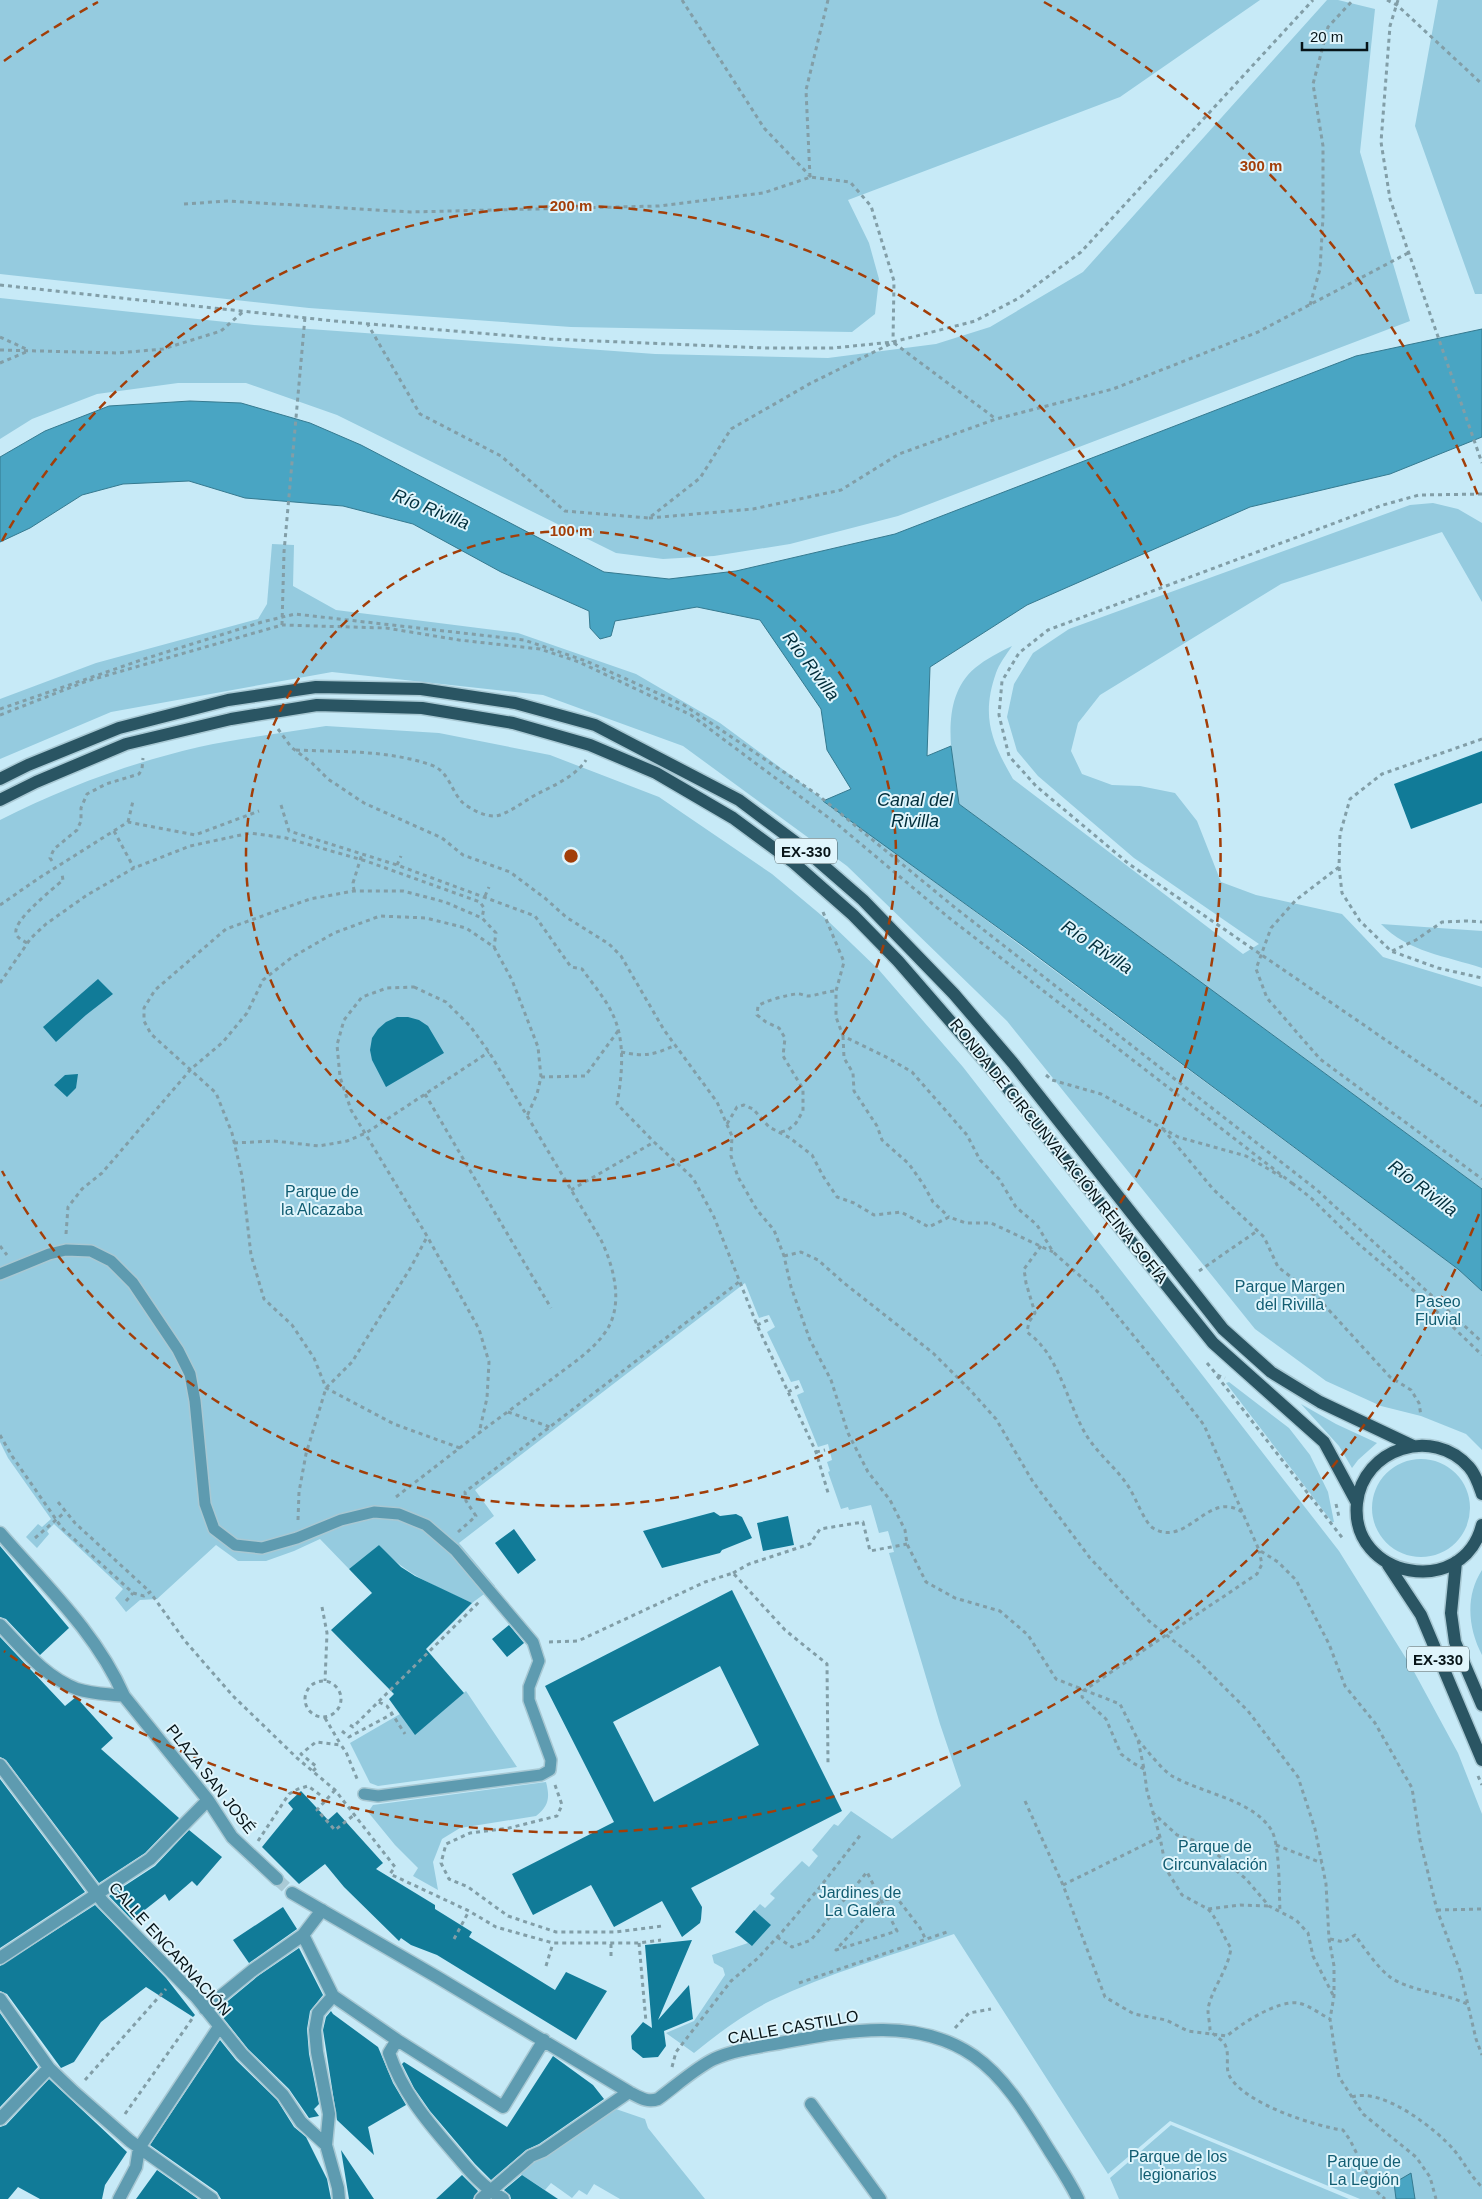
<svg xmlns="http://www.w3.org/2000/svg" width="1482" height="2199" font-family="Helvetica,sans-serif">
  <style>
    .green { fill: #95cbdf }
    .water { fill: #49a5c3; stroke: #357a90 }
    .building { fill: #117b98; fill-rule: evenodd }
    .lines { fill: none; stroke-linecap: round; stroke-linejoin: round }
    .street-tunnel { stroke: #aacad6; stroke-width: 12; stroke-dasharray: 12 6; stroke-linecap: butt }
    .lane-casing { stroke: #a8c8d3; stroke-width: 14 }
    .street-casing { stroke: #a8c8d3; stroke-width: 15 }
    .primary-casing { stroke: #a8c8d3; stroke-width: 15 }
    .path { stroke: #829ea7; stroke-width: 3; stroke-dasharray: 4 4; stroke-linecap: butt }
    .lane { stroke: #5e9bb0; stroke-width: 11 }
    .street { stroke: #5e9bb0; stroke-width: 12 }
    .primary { stroke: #2a5563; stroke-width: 12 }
    .ring { fill: none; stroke: #a23e08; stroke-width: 2.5; stroke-dasharray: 9 6 }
    .labels { text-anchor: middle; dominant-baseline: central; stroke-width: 4; stroke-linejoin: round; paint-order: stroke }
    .shield { fill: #e0f5fc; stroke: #48585c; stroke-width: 1 }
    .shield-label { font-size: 15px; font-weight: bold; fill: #071418 }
    .street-label { font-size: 16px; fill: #071418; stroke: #e0f5fc }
    .park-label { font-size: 16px; fill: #125d72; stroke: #e0f5fc }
    .water-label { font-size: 18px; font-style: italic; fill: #022e3b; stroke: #e0f5fc }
    .centre { fill: #a23e08; stroke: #e0f5fc; stroke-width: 2.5 }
    .ring-label { font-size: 15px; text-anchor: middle; font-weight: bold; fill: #a23e08; stroke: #e0f5fc; stroke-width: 4; stroke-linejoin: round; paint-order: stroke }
  </style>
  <rect width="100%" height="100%" fill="#c7eaf7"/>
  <path class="green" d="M0,0H1260L1120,97L848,200L869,243L879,279L875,314L852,332L571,327L309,308L0,274Z
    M1327,0H1338L1375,9L1360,152L1410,321L898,516L790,544L714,556L663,559L616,553L337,415L246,383H178L97,394L32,419L0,439V298L254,325L655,354L828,358L936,344L990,327L1083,272Z
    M1438,0H1482V294H1475L1415,126Z
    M1433,503L1458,509L1482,523V602L1442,532L1281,584L1100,695L1078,723L1071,751L1082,774L1112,785L1140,786L1175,793L1197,821L1221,882L1256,895L1342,914L1383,957L1482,987V1189L959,804C953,761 937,700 975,668C986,659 999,652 1012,646C1006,655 999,664 996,673C981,716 991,741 1013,779L1243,954L1259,944L1134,858L1038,776L1017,751L1007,717L1014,684L1033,653L1069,629L1410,505Z
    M272,544L294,545L293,586L336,610L518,633L636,674L720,723L1458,1269L1482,1291V1450L1466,1434L1421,1416L1381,1406L1326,1381L1255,1329L1007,1021L847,866L683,746L543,695L332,672L111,712L0,759V699L96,663L258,619L267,604Z
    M326,726L439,733L550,755L659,797L772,874L827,920L879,970L963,1067L1339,1551L1412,1668L1458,1753L1482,1814V2199H1360L1170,2121L1108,2174L954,1934C893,1955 828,1973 770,2001C743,2015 717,2034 694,2053L666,2033L694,2021L725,1975L723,1968L714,1963L712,1955L748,1943L735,1932L760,1904L765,1908L775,1898L770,1894L802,1861L809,1867L818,1856L812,1850L834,1824L838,1826L851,1811L892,1839L961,1786L940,1724L889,1553L894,1552L888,1531L879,1533L871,1505L849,1510L848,1507L841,1509L828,1472L830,1471L827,1462L832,1460L828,1444L818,1447L797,1395L804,1392L799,1380L791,1382L767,1332L775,1327L769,1315L759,1318L745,1283L475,1490L494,1516L459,1543L495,1586L472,1603C436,1586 406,1576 379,1545L349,1569L320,1539L294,1551L266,1561H238L216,1545L157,1599L140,1600L126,1612L115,1598L123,1589L54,1524L47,1531L49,1534L37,1548L26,1537L38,1524L42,1527L51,1519L8,1458L0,1442V820C63,788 130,763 199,747C241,738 284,733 326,726Z
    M1381,924L1482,931V968C1446,956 1408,952 1381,924Z
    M1229,1382L1289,1428L1310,1455L1328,1492L1334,1522H1332L1226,1383Z
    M1301,1404L1336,1424L1377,1443L1358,1460L1352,1468L1339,1446Z
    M1372 1508a49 49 0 1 1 98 0a49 49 0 1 1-98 0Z
    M1482,1570V1655C1468,1628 1465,1596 1482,1570Z
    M466,1691L517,1767L378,1786L370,1783L350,1743L400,1714L420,1730Z
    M546,1782C550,1797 549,1806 536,1816L460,1828L442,1839L433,1862L438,1890L413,1876L418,1868L395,1845L368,1812L373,1805Z
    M613,2108L645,2119L648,2128L705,2199H620L594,2184L587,2195L579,2190L572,2198L551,2183L545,2190L519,2173Z
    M1171,2125L1349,2199H1119L1110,2178Z"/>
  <path class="water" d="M1482,329V437L1390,474L1250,507L1027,605L930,667L927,756L951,746L959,804L1482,1189V1291L1458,1269L1022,945L823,801L851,789L827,750L821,709L760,620L697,607L615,621L611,636L600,639L590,628L589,611L501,572L413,524L343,506L245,498L189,481L123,484L82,495L30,528L0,542V457L45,431L109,406L190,401L241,403L310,423L361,445L604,572L669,579L736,571L895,534L1356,356Z
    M1411,2173L1415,2199H1396L1394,2183Z"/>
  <path class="building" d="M1482,751V803L1411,829L1394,784Z
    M98,979L113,994L86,1015L56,1042L43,1027Z
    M397,1017H408L419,1020L428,1026L444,1053L386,1087L372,1060L370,1050L372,1038L378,1029L386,1022Z
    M78,1074L76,1088L67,1097L54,1085L65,1075Z
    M714,1512L720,1516L736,1514L742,1517L752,1538L722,1550L720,1553L662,1568L643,1531Z
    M788,1516L794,1545L763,1551L757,1523Z
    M514,1529L536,1560L518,1574L495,1543Z
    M379,1545L401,1567L415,1576L472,1603L426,1649L464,1693L415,1735L389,1699L394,1694L331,1630L372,1593L349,1569Z
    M0,1546L69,1628L40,1655L6,1619L0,1617Z
    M732,1590L842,1811L691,1888L702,1907L701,1919L700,1923L682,1937L662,1901L614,1927L591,1885L533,1915L512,1874L614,1822L545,1686ZM720,1666L759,1745L654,1802L613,1722Z
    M509,1625L524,1643L507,1657L492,1639Z
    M0,1637L65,1706L76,1697L113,1738L101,1749L179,1818L145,1853L99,1883L6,1760L0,1757Z
    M0,1779L85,1892L0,1948Z
    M301,1791L328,1820L337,1812L383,1863L376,1869L435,1905V1909L472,1932L469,1937L555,1990L566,1972L607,1991L576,2040L437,1955L411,1945L401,1938L399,1941L344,1887L325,1864L299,1884L262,1847L293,1809L288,1803Z
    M189,1830L222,1857L197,1886L192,1881L169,1901L165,1894L132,1920L109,1896L155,1866Z
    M95,1905L166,1978L195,2015L193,2017L146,1987L101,2022L74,2062L61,2068L7,1994L0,1991V1966Z
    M283,1907L297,1929L249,1963L233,1940Z
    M754,1910L771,1925L752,1946L735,1932Z
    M692,1940L658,2020L689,1985L693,2019L664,2031L666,2046L658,2057L643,2058L632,2049L631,2036L643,2022L652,2028L645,1945Z
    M299,1948L323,1995L310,2011L307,2029L309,2054L319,2104L314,2109L319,2116L309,2118L289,2089L248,2049L217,2010L258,1976Z
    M331,2011L333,2014L378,2047L393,2083L406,2105L368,2127L374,2155L337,2120L323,2030L326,2017Z
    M0,2013L38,2067L0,2107Z
    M220,2040L236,2060L277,2100L294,2127L306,2137L327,2179L331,2199H221L217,2192L150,2145Z
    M553,2056L593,2085L604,2099L539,2144L526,2150L491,2180L475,2164L430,2111L414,2088L402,2064L404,2062L507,2127Z
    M49,2079L127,2152L105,2185L102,2199H40L18,2187L8,2199H0V2127L6,2125Z
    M341,2150L374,2199H349Z
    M157,2170L198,2199H136Z
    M462,2175L478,2191L473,2199H436Z
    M522,2175L558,2199H511L510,2195L504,2190Z"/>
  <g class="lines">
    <path class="street-tunnel" d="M277,1879L292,1893"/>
    <g class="lane-casing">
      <path id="lane" d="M0,1274L49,1254L66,1250L91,1251L111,1261L133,1283L178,1350L190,1374L195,1401L205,1504L214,1529L235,1545L262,1548L297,1538L341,1520L374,1512L399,1514L426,1525L455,1550L533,1642L539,1661L529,1687V1700L551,1760L550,1770L541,1775L378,1796L364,1794"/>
    </g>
    <g class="street-casing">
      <path id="street" d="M0,1533C45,1585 96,1632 124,1696L208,1800L232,1837L277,1879
        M0,1625C23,1649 45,1677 77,1689C92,1694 109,1694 124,1696
        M0,1765L103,1902L196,1997L242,2054L283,2095L301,2122L326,2145
        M292,1893L437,1977L629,2092C639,2097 647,2103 658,2099C676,2086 694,2069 714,2059C734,2050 758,2047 780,2043C845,2031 916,2016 974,2056C1006,2078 1029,2118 1049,2150C1059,2166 1070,2182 1078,2199
        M303,1935L333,1996L397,2040L503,2107L544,2040
        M0,1958L150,1859L208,1800
        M333,1996L318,2013L315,2030L317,2052L329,2114L326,2145L338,2188L339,2199
        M0,1999L49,2068L74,2092L130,2141L212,2199
        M205,2009L253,1970L303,1935L322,1910
        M397,2040L389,2053C402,2091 425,2119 451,2149C468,2169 480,2185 503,2199
        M811,2104L880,2199
        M0,2119L49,2068
        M119,2199L136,2167L139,2148L219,2027
        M481,2199L531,2156L543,2151L629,2092"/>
    </g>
    <g class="primary-casing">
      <path id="primary" d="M0,779L28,765L119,728L228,700L316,687L421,689L515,703L595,725L739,800L802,847L863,900L954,994L1013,1063L1223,1329L1271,1372L1320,1402L1413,1446
        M0,800L36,782L126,744L231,719L317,705L422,708L513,723L590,745L656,773L733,818L794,863L853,915L898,961L997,1075L1213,1343L1324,1442L1357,1503
        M1482,1494C1479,1485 1476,1475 1469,1467C1433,1426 1363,1448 1357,1503C1349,1578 1463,1600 1482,1525
        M1456,1562L1451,1613L1455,1642L1482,1705
        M1388,1565L1421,1615L1482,1760"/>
    </g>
    <path class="path" d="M682,0L764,128L811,177
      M1387,0L1397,5L1482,84
      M1398,0L1390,26L1381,142L1390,199L1482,463
      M810,177L806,90L828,0
      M184,204L228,201L410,212L659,206L763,193L811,177L850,182L871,206L894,281L893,342
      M0,285L334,321L550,339L765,348H833L893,342L975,321L1019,298L1081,252L1313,0
      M1310,305L1320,269L1323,217V146L1313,84L1328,27L1353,0
      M367,323L420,414L501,456L565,511L649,518L700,478L731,429L811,383L890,344
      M0,337L26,349
      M894,343L996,419
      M0,350L118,353L163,349L221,331L244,311
      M0,363L26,352
      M1482,494L1419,495L1383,505L1048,630L1019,653L1002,681L999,715L1009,756L1036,786L1129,864L1482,1106
      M649,518L753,509L841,490L899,454L996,419L1113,389L1258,332L1408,253
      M282,625L284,552L305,317
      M0,709L141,660L262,622L295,614L524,640L586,661L684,705L818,795L953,906L1317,1190L1482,1342
      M0,715L87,681L282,625L386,628L459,640L540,649L579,662L691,715L837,824L948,917L1293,1184
      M278,729L291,747L312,763L328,779L364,803L442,838L463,855L510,872L546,899L566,917L609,944L621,956L664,1030L717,1102L732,1136L731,1156L738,1177L757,1210L774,1230L784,1256L791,1287L810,1340L831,1380L848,1433L868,1472L890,1500L905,1530L907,1544L926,1582L955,1598L1000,1611L1028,1635L1056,1679L1120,1704L1138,1740L1144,1769L1147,1791L1160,1837L1166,1869L1182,1895L1208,1909L1240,1905L1269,1906
      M1482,739L1382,774L1350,799L1340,834L1339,867L1342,893L1360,921L1391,951L1438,968L1482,978
      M296,750C341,752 388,750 431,765C449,771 451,791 462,802C471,810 489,819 500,815C514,810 524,801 537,794C553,786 576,776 586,760
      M281,805L289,831L397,865L535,916L571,967L582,969C592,983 605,998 612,1013C626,1040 622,1076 617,1104L654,1142L693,1178L714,1217L757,1325L816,1452L829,1496
      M128,822L133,801
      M114,831L134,868
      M52,861L50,858L54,849L77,830L81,821V808L87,794L106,784L139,774L142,769L143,758
      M397,865L401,856
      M1339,867L1296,900L1271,928L1256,969L1267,998L1320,1059L1482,1179
      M354,891L353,883L362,854
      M485,896L489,887
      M0,905L39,878L128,822L195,835L259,811
      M823,912L844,962L836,991V1017L843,1036L888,1058L912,1072L967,1135L980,1160L999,1179L1016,1207L1037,1225L1053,1252L1097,1291L1155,1362L1204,1425L1259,1550L1278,1562L1296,1580L1329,1644L1345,1686L1375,1723L1412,1788L1420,1840L1437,1910L1460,1971L1476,2039L1482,2055
      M27,943C22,940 17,938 16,933C13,920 53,889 63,880L62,874
      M1392,951L1416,940L1442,922L1467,921L1482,922
      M0,983L31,938L46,924L87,895L134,868L190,846L250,833L286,838L366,861L480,902L484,908L482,918
      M414,987L446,1002L470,1026L489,1052L601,1240C614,1267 625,1307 604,1334C591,1352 570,1365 552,1379C528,1397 503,1415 479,1433L487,1398L489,1362L479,1329L427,1236L351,1110L340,1077L337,1045L344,1020L362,997L387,988Z
      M843,1036L844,1058L853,1073L854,1091L877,1126L882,1140L909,1164L923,1184L933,1202L949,1217
      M621,1052C646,1057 653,1055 676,1045
      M1046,1075L1052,1080L1101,1094L1178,1137L1246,1156L1282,1177
      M541,1077L585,1076L618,1031
      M425,1094L551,1308
      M727,1124L737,1107L744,1105L753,1109L769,1127L790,1138L812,1155L823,1176L837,1197L854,1203L874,1215L901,1212L929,1227L949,1217L966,1223H991L1053,1252
      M1163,1129L1213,1189L1264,1237L1278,1267L1317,1297L1390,1377L1411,1390L1419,1403L1421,1416
      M781,1132L788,1130L796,1123L803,1111V1089L783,1056L785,1038L779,1028L766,1022L757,1015L758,1006C764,1001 787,995 796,994C800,993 804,996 808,996C816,996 825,991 836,991
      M234,1143L274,1141L319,1146L347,1141L366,1133L489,1052
      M1292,1183L1311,1198L1355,1241L1427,1302L1482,1355
      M571,1190L654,1142
      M66,1234L68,1207L82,1189L102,1173L191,1069L223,1042L247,1013L263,980L291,958L334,933L380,916L426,918L466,928L494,947L512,980L538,1047L541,1077L537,1094L527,1116
      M0,1246L7,1255
      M1041,1246L1024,1269L1026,1283L1035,1313L1029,1322L1027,1332C1032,1336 1037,1340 1041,1345C1060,1366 1070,1407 1085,1433C1097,1454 1118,1469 1130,1489C1136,1499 1145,1523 1153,1528C1187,1549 1208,1489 1242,1512
      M784,1256L801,1252L818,1260L844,1283L933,1353L971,1391L996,1419L1033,1482L1090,1558L1149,1621L1195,1658L1248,1711L1298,1777L1315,1829L1326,1884L1329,1939L1334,1966V1996L1330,2019L1339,2077L1363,2114L1416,2157L1430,2177L1436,2199
      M1199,1271L1257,1231
      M757,1325L768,1320
      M1207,1363L1217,1375L1225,1378
      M1217,1376L1344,1540
      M788,1392L799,1386
      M508,1412L550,1427
      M0,1435L12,1456L62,1528L133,1593L144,1596L150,1592L185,1641L233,1696L297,1758L335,1790L395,1867L390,1874L469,1911L496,1927L553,1943H639L661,1940
      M460,1448L394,1424L326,1388L314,1358L292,1325L264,1299L251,1255L242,1176L232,1133L216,1093L151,1034L144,1021V1008L155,990L226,929L310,899L354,891H403L445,902L482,918L496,933L494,947
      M816,1452L825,1450
      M396,1497L479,1433
      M58,1502L75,1523L150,1592
      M1336,1504L1339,1517
      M298,1520L299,1492L306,1454L326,1388L352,1362L411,1267L427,1237
      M458,1532L476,1516L466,1501L465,1492L739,1282
      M35,1538L65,1512
      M733,1573L749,1564L810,1544L820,1529L863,1522L870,1551L907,1544
      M126,1601L133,1593
      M322,1607L327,1633L325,1681
      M549,1642L578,1641L705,1582L733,1573L785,1630L827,1664L828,1763
      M305 1699a18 18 0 1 1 36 0a18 18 0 1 1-36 0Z
      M379,1702L387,1706L405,1734
      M325,1718L341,1745
      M350,1725L353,1727L479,1602
      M342,1731L349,1737L392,1714
      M1138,1740C1147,1750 1161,1769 1172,1776C1201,1793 1254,1800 1272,1831C1280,1847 1279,1892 1280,1911
      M1144,1769L1133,1763L1121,1754L1106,1719L1082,1697L1083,1691L1257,1574L1262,1564L1259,1551
      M313,1771L317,1767L301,1754L316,1742L341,1745L346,1752L358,1781
      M1478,1776L1482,1785
      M555,1785L562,1805L557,1816L509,1828L470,1833L446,1844L441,1863L449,1879L468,1887L508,1916L556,1932H616L662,1926
      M335,1790L317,1810L335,1830L354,1815
      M1025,1801L1063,1885L1105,1997L1134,2014L1166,2020L1188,2031L1227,2036C1242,2023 1278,2000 1298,2003C1309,2005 1320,2014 1330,2019
      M1152,1812L1177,1835L1205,1844L1246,1879L1269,1906L1296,1920L1308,1933L1313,1956L1333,1995
      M258,1841L289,1794L298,1789L308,1786L323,1797
      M1276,1845L1322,1863
      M1063,1885L1160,1837
      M1208,1909C1219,1921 1222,1935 1231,1948C1228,1971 1210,1991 1208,2010C1208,2016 1210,2024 1210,2030C1214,2036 1220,2038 1224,2043C1231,2053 1224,2067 1230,2077C1245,2103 1313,2126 1343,2130L1350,2140L1375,2190L1385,2199
      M1437,1910L1482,1909
      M777,1937L792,1947L811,1940L867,1872L881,1900L836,1950L897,1931L881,1900L897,1898L920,1928L926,1940
      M454,1939L469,1911
      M1330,1939L1344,1942L1355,1935C1365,1949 1377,1967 1390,1977C1409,1991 1445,1993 1467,2004
      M639,1943L646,2022
      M611,1956V1944
      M546,1966L553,1943
      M799,1983L947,1932
      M955,2028L969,2013L991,2009
      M672,2067L676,2052L731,1981L758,1958L782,1932L820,1887L862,1833
      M85,2080L166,1989
      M1352,2097C1382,2087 1435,2128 1454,2150C1464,2162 1471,2177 1482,2187
      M125,2114L192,2019"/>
    <use href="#lane" class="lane"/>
    <use href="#street" class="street"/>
    <use href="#primary" class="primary"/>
  </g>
  <g class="ring">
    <circle cx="571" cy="856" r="325"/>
    <path d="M2 541A650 650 0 1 1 2 1171"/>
    <path d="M1479 1214A976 976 0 0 1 4 1651M4 61A976 976 0 0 1 98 2M1044 2A976 976 0 0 1 1479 498"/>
  </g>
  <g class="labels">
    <g class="shield">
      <rect x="775" y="838.5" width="62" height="25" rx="4"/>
      <rect x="1407" y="1646.5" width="62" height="25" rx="4"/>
    </g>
    <g class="shield-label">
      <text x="806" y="851">EX-330</text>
      <text x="1438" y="1659">EX-330</text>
    </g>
    <g class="street-label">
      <text transform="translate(1059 1151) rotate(51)">RONDA DE CIRCUNVALACIÓN REINA SOFÍA</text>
      <text transform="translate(211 1779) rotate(52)">PLAZA SAN JOSÉ</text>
      <text transform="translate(170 1949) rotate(48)">CALLE ENCARNACIÓN</text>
      <text transform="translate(793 2027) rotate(-10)">CALLE CASTILLO</text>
    </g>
    <g class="park-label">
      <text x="322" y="1191">Parque de<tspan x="322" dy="18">la Alcazaba</tspan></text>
      <text x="1290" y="1286">Parque Margen<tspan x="1290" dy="18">del Rivilla</tspan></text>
      <text x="1438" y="1301">Paseo<tspan x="1438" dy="18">Fluvial</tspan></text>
      <text x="1215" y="1846">Parque de<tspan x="1215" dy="18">Circunvalación</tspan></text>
      <text x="860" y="1892">Jardines de<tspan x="860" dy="18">La Galera</tspan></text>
      <text x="1178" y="2156">Parque de los<tspan x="1178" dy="18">legionarios</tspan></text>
      <text x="1364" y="2161">Parque de<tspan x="1364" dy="18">La Legión</tspan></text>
    </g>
    <g class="water-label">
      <text transform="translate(431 509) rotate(22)">Río Rivilla</text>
      <text transform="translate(811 666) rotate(53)">Río Rivilla</text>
      <text x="915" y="800">Canal del<tspan x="915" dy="21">Rivilla</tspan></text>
      <text transform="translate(1097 947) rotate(34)">Río Rivilla</text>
      <text transform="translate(1423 1188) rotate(37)">Río Rivilla</text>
    </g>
  </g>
  <circle cx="571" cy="856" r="8" class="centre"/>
  <g class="ring-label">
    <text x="1261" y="171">300 m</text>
    <text x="571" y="211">200 m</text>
    <text x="571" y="536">100 m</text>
  </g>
  <path d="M1302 42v8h65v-8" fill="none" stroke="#071418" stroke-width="2.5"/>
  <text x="1310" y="42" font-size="15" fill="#071418" stroke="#e0f5fc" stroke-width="4" paint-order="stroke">20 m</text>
</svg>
